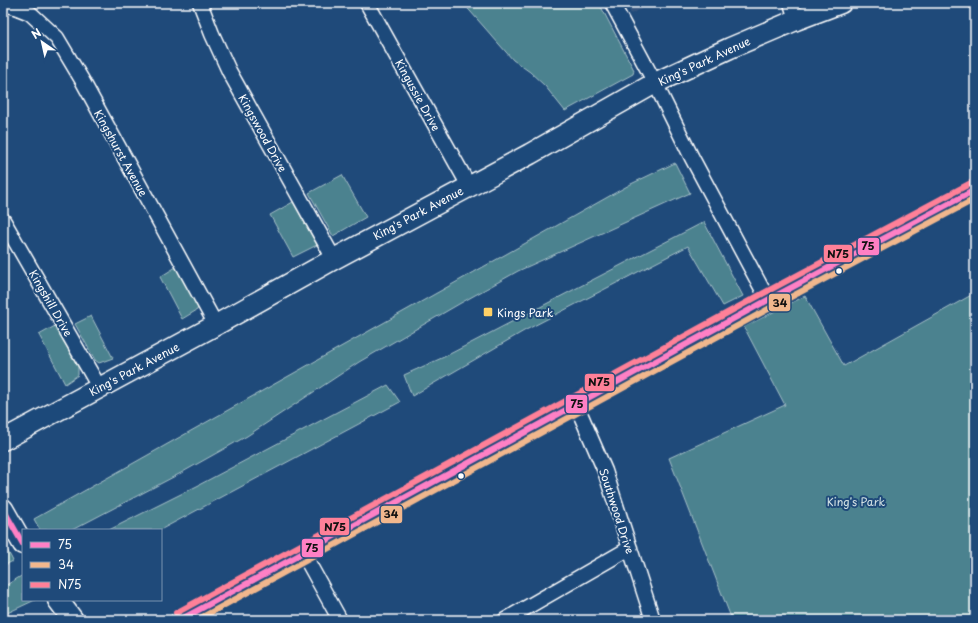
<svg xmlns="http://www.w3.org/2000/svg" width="978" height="623" font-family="'Playpen Sans',sans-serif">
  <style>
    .built { fill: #34547e }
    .green { fill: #4c828f; stroke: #a6c0c7 }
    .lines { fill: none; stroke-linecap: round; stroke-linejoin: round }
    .minor-casing { stroke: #fff; stroke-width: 17 }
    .tertiary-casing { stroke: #fff; stroke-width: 21 }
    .secondary-casing { stroke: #fff; stroke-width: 23 }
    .minor { stroke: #1f4a7a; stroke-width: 14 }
    .tertiary { stroke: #1f4a7a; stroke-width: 18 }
    .secondary { stroke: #1f4a7a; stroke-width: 20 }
    .bus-1-casing { stroke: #1f4a7a; stroke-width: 9 }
    .bus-2-casing { stroke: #1f4a7a; stroke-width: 9 }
    .bus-3-casing { stroke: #1f4a7a; stroke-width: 9 }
    .bus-1 { stroke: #ff80c5; stroke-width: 6 }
    .bus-2 { stroke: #f1b78d; stroke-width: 6 }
    .bus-3 { stroke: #ff8098; stroke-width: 6 }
    .bus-dot { fill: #fff; stroke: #1f4a7a; stroke-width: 1.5 }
    .poi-dot { fill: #ffd166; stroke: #1f4a7a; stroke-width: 1.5 }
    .labels { text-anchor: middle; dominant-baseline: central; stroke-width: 4; stroke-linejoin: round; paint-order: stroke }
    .street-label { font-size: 11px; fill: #fff; stroke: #1f4a7a }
    .poi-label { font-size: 11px; fill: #fff; stroke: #1f4a7a; text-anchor: start }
    .park-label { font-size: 11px; fill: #d2e0e3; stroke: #1f4a7a }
    .line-badge { stroke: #1f4a7a; stroke-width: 1.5 }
    .pale-badge-label { font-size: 11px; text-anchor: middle; font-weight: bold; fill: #111 }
  </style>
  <rect width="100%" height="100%" fill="#1f4a7a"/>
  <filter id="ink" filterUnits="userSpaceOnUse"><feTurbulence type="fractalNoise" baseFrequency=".025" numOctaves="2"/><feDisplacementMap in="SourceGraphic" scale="8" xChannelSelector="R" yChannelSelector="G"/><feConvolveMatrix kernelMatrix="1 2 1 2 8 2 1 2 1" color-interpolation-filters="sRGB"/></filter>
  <g filter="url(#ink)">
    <path class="built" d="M626,3H654L631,14Z"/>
    <path class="green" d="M463,3H599L634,70L633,74L565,111L545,86L530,72L513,60Z
      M675,163L690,193L518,271L459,304L359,362L247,436L181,473L72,530H40L34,519L631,184Z
      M342,175L366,217L333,236L309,193Z
      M293,202L317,245L293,257L270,215Z
      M704,222L743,296L723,306L688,246L524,331L412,396L404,375L444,357Z
      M176,267L198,307L197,310L182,319L160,277Z
      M975,293V620H732L669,458L785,405L744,327L805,296L844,366Z
      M91,316L113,358L99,363L95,360L75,324Z
      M55,326L78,367V375L65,384L39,335Z
      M388,385L400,402L160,530H109L197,486Z
      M3,542L13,561L3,566Z
      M23,575V600H35L3,615V587Z"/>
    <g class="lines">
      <g class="minor-casing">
        <path id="minor" d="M200,3L212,34L229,71L334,259
          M367,3L469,186
          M612,3L655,83L692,158L768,300
          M791,3L796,20
          M3,4L15,7L30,13L57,38L82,80L216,325
          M3,220L99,387
          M576,404L605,471L653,620
          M303,553L340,620
          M505,620L630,548"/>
      </g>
      <g class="tertiary-casing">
        <path id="tertiary" d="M180,620L446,476L576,404L768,300L975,190"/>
      </g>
      <g class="secondary-casing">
        <path id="secondary" d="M3,440L216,325L334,259L530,154L655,83L730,48L796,20L841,3
          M3,509L23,544
          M58,600L73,620"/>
      </g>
      <use href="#minor" class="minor"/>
      <use href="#tertiary" class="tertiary"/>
      <use href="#secondary" class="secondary"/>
      <g class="bus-1-casing">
        <path id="bus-1" d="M3,509L23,544
          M180,620L768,300L975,190"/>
      </g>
      <g class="bus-2-casing">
        <path id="bus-2" d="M197,620L772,307L975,199"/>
      </g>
      <g class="bus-3-casing">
        <path id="bus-3" d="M176,613L764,293L971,183"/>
      </g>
      <use href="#bus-1" class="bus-1"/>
      <use href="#bus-2" class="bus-2"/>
      <use href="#bus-3" class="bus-3"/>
    </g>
  </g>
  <g class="bus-dot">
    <circle cx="839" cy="271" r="3.5"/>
    <circle cx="461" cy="476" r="3.5"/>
  </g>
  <rect class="poi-dot" x="483" y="307" width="10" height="10" rx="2"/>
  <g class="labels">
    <g class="street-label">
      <text transform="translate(704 61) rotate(-25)">King's Park Avenue</text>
      <text transform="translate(418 95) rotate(61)">Kingussie Drive</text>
      <text transform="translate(263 133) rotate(61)">Kingswood Drive</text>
      <text transform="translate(121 153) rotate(61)">Kingshurst Avenue</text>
      <text transform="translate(418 213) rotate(-28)">King's Park Avenue</text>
      <text transform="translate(51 303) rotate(60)">Kingshill Drive</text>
      <text transform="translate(134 369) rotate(-28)">King's Park Avenue</text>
      <text transform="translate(617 511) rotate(72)">Southwood Drive</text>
    </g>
    <g class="poi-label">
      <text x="497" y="312">Kings Park</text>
    </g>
    <g class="park-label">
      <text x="856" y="501">King's Park</text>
    </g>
  </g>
  <g class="line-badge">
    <rect x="857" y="237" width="23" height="19" rx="4" fill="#ff80c5"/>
    <rect x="823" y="244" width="30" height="19" rx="4" fill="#ff8098"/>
    <rect x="768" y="293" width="23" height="19" rx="4" fill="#f1b78d"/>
    <rect x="584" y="373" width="31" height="19" rx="4" fill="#ff8098"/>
    <rect x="565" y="394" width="23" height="20" rx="4" fill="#ff80c5"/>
    <rect x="380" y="505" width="23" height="19" rx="4" fill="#f1b78d"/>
    <rect x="319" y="517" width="31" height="19" rx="4" fill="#ff8098"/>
    <rect x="301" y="538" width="23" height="20" rx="4" fill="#ff80c5"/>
  </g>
  <g class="pale-badge-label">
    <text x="868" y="250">75</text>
    <text x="838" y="258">N75</text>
    <text x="780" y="307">34</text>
    <text x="599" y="386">N75</text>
    <text x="577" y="408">75</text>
    <text x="391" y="518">34</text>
    <text x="335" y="531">N75</text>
    <text x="312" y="552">75</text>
  </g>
  <rect width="978" height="623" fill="none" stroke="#1f4a7a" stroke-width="16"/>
  <rect x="8" y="8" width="962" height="607" fill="none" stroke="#fff" stroke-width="1.5" filter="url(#ink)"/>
  <rect x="22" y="529" width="140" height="72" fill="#1f4a7a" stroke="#7992af"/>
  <rect x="30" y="542" width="20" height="6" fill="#ff80c5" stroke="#7992af"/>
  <text x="58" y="549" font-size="12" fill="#ffffff">75</text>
  <rect x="30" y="562" width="20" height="6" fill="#f1b78d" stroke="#7992af"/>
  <text x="58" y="569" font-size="12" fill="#ffffff">34</text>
  <rect x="30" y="582" width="20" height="6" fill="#ff8098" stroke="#7992af"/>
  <text x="58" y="589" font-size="12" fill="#ffffff">N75</text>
  <g transform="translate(42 42) rotate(326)" stroke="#1f4a7a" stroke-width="3" paint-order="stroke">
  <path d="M0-3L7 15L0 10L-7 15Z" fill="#ffffff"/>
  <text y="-6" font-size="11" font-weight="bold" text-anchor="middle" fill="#ffffff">N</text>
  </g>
</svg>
